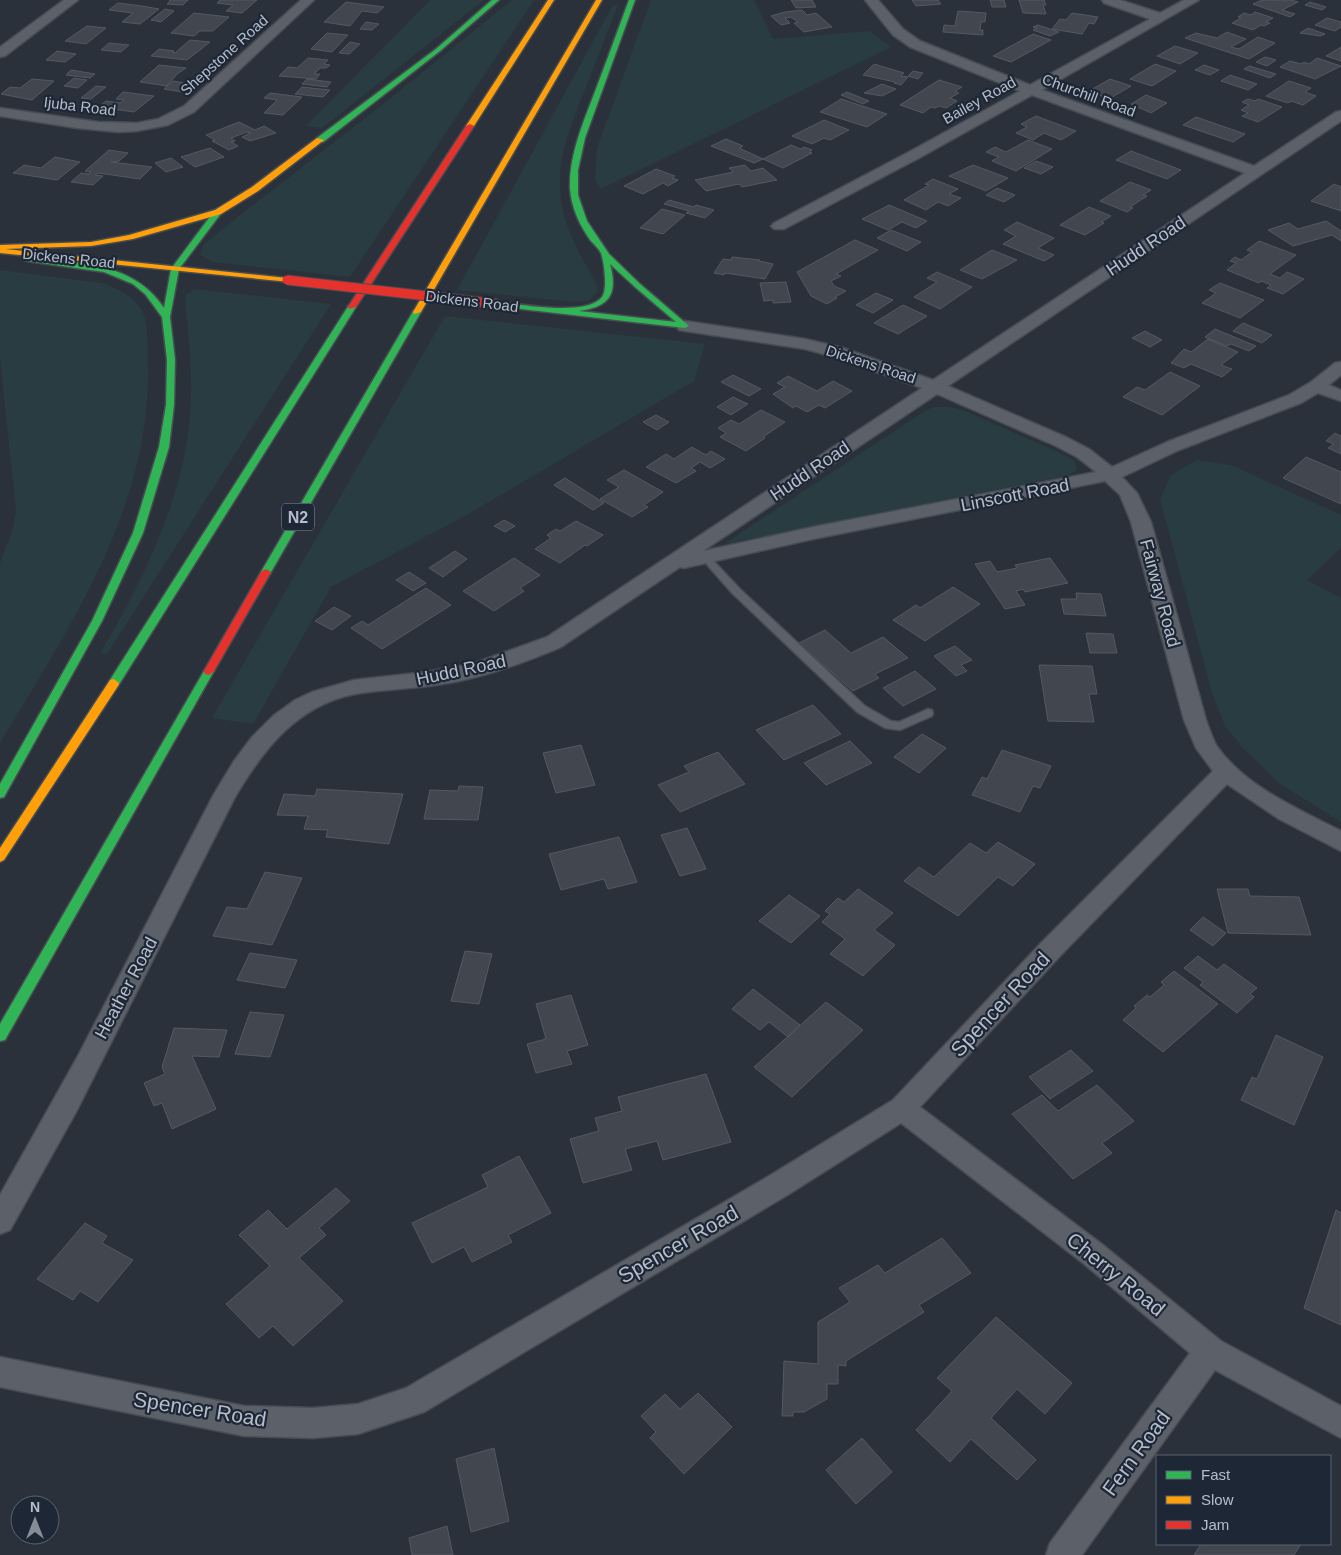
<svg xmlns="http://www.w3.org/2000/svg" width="1341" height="1555" font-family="Arial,sans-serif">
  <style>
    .green { fill: #283c41 }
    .building { fill: #42474f; stroke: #535962 }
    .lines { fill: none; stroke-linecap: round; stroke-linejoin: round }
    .lane-casing { stroke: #474c53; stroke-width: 3 }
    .street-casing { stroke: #474c53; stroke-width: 3 }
    .fast-casing { stroke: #474c53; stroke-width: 3 }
    .slow-casing { stroke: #474c53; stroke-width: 3 }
    .jam-casing { stroke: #474c53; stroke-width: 3 }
    .lane { fill: #5c6069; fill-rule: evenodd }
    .street { fill: #5c6069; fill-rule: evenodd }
    .fast { fill: #30b455; fill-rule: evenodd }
    .slow { fill: #ff9f0a; fill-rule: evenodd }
    .jam { fill: #e5322d; fill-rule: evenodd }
    .jam-bridge-casing { stroke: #474c53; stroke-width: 11; stroke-linecap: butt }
    .jam-bridge { stroke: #e5322d; stroke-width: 9 }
    .labels { text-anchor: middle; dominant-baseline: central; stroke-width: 4.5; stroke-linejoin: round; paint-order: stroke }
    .far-street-label { font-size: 15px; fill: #b6becb; stroke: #1e2736 }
    .shield { fill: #1e2736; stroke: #88919e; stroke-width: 1 }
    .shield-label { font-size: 16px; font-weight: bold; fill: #b6becb }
    .street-label { font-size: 18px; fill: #b6becb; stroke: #1e2736 }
    .near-street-label { font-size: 21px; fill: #b6becb; stroke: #1e2736 }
  </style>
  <rect width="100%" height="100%" fill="#2b313b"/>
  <path class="green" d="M430,0H484L322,128L306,126Z
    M512,0H534L350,277L212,262L200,255L203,245L249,208L382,105Z
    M651,0H754L773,39L869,31L891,47L601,189L595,180L597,148Z
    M613,5H618C607,33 597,60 586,87C569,131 552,166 564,215C570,240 586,264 598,287L597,292L590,300L575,302L457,290Z
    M0,270L102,283C152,301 147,319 148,366C151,507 70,627 0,743V563L13,528L16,511L0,359Z
    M194,289L331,304L107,654L101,652C146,574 189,489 191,396C192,364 188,333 185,301L186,295Z
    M445,316L705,344L694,381L465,516L331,587L253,724L212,718Z
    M934,407H950L963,410L1067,456L1075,462L1077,470L1069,475L724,544L926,410Z
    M1197,460L1231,465L1341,515V548L1307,580L1341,598V822L1280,784L1243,748L1225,726L1212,693L1160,499L1171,475Z"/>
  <path class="building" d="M169,0H188L183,5L167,4L171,0Z
    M220,0H257L242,13L226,11L233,5L217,3Z
    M791,0H812L816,7L796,8Z
    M912,0H938L941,4L916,6Z
    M990,0H1004L1006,7H992Z
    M1019,0H1044L1046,5H1043L1046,14L1023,13Z
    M1262,0H1291L1298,2L1282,10L1295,14L1290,17L1253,4Z
    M346,2L384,7L377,13L362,11L350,26L324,22Z
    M1310,2L1326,7L1322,10L1305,5Z
    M118,3L142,6L159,9L140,24L122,22L133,13L109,10Z
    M165,9L174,11L161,22L151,20Z
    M802,10L807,15L816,13L832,27L804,32L794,23L798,22L791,17L785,18L790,23L781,25L771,16L785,12Z
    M958,11L986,13L985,22H981L980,30H983V35L943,32L944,25L955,26Z
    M1255,12L1273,18L1266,22L1270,23L1264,26L1261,25L1253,30L1232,23L1241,18L1238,17L1244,13L1251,15Z
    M194,13L229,17L213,31H200L194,36L171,33Z
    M1072,13L1098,17L1094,24L1089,23L1082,34L1052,29L1060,19L1066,20Z
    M1327,18L1341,22V27L1335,31L1315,25Z
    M366,22L379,24L372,30L360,29Z
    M1038,25L1059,32L1050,36L1033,30L1037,28L1033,27Z
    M87,26L106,28L86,44L65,41Z
    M1308,28L1325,34L1320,36L1300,33Z
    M1227,32L1246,39L1231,47L1239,49L1258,37L1275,43L1249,59L1185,38L1196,33L1217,38Z
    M327,33L348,35L332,52L311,49Z
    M1033,34L1051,40L1011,62L993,56Z
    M190,40L210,42L187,60L151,56L159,49L174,51L172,52L175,53Z
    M350,42L360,44L349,54L339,53Z
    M109,43L129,45L121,52L101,50Z
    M1175,46L1198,53L1180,64L1157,56Z
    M1341,47V61L1326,56Z
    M57,51L76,54L65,62L46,60Z
    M1265,57L1276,60L1267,66L1256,62Z
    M308,58L328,60L324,64L330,65L326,68H320L314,74H320L316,79L279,76L288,67L297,68Z
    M1317,58L1341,66L1315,79L1280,67L1290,61L1301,64L1304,62L1309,64Z
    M874,64L904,73L901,76L908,77L901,85L894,83L895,82L863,75Z
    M1155,64L1176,71L1152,86L1130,79Z
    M159,65L186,68L177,74L167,86L140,82Z
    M1204,65L1219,70L1210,75L1195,70Z
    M1249,66L1276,74L1270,78L1244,69Z
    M71,70L95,74L90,78L66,75Z
    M913,71L923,73L918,79L908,76Z
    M1230,75L1257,84L1248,90L1221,81Z
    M74,78L87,80L78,88L64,86Z
    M32,79L54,81L32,100L1,94L10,87L20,88Z
    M307,79L331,82L327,87L302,84Z
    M1110,79L1131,86L1109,99L1089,91Z
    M939,80L962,87L955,91L959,93L950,98L957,101L946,108L939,106L935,108L931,107L923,113L900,105Z
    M173,81L191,84L182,92L164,89Z
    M1289,81L1311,88L1305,92L1316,96L1303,105L1291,101L1288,103L1266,96Z
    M882,84L896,89L882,96L864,93Z
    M96,86L106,87L91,99L81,98Z
    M302,87L330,90L323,97L295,94Z
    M123,92L154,96L134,112L99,107L106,101L120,103L124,100L116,99Z
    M847,92L869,101L863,104L841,95Z
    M270,93L302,97L283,115L264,113L277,100L264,98Z
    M1146,95L1167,103L1151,113L1131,104Z
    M841,99L887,114L867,127L820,112Z
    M1248,99L1255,101L1258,99L1282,107L1258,122L1242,116L1248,113L1241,110L1249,105L1242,102Z
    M1036,116L1076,131L1061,140L1044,133L1033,140L1016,133L1027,127L1021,124Z
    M1196,117L1245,134L1233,142L1183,125Z
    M824,120L849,130L830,140L824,138L812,144L792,136Z
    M239,122L255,130L264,126L276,133L250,141L242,137L251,133L247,132L231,138L235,141L231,142L238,146L229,150L212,141L215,140L206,135Z
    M726,139L743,146L739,148L763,159L754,163L711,146Z
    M1028,140L1052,149L1016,171L992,161L999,157L986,152L995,147L1006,152Z
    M791,145L801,149L804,147L812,150L809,152L812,153L783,168L763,159Z
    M210,148L224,157L195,167L181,157Z
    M109,150L128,153L119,161L111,162L152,167L140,179L98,173L95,175L103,176L93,185L71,182L81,173L89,174L91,172L85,171Z
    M1131,151L1181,170L1167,179L1116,160Z
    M55,157L80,162L57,180L13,173L24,165L41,168Z
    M171,158L183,167L166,172L155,163Z
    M1036,161L1053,167L1041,174L1024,168Z
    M745,165L751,171L763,168L777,180L742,187L739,184L706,191L695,180L733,172L729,168Z
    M973,165L1008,178L986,191L949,176Z
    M656,169L675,176L672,178L678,180L668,186L663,183L643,194L624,186Z
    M933,179L958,189L949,194L961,198L948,206L938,202L926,210L904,200L929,185L925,184Z
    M1130,182L1151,190L1143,195L1147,196L1130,207L1133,208L1127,212L1100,201Z
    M1334,184L1341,187V211L1311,201Z
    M997,188L1015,195L1004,202L986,195Z
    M669,200L694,207L696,205L714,210L705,218L686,213L689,211L664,204Z
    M889,205L927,221L916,228L902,222L888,230L862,219Z
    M1089,207L1111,216L1101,222L1104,223L1085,235L1060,225Z
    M662,209L685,215L663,234L640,228Z
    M1326,221L1341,231V241L1332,235L1293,246L1268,230L1289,223L1298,229Z
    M1017,222L1054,238L1038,248L1054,255L1044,261L1003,244L1016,236L1004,230Z
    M891,230L921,242L907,251L877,238Z
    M855,240L878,250L836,274L841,276L831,281L834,286L846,291L835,297L837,298L827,304L811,296L797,272Z
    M1259,241L1296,255L1270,274L1280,278L1287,272L1304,279L1283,294L1267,288L1271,285L1261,281L1259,283L1227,270L1236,263L1230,261L1235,257L1241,260L1252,252L1247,250Z
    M992,250L1017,260L982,279L960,270Z
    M732,257L760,260L759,261L773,264L765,279L725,273L724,275L714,273L723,259L731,260Z
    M937,272L972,287L940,309L914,297L937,282L927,278Z
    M786,282L791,302L773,303V300L764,301L760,283Z
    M1220,283L1264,300L1240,318L1202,303L1216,293L1209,290Z
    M876,293L893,300L873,313L856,305Z
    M903,305L927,316L898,334L874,323Z
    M1243,323L1272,335L1262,343L1233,331Z
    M1215,329L1256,346L1249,351L1231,344L1227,346L1205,337Z
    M1145,331L1162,340L1150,347L1132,338Z
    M1208,339L1238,352L1221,365L1232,369L1222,377L1191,364L1184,368L1171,363L1184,349L1191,352Z
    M1170,372L1200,386L1162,415L1123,397L1137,387L1145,390Z
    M733,375L761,389L749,396L721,382Z
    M788,376L817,391L833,381L852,391L825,408L819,405L807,412L796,406L793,408L773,394L785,387L777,383Z
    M733,397L748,404L731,415L717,407Z
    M761,410L785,422L763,437L765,438L746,451L720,437L726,433L718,428L731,420L739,424Z
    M656,415L669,422L657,430L643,422Z
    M1335,433L1341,436V454L1328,448L1334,444L1326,441Z
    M692,447L706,455L711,451L725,459L710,468L700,462L691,468L696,471L676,483L646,467L666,454L674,459Z
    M1306,457L1341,472V504L1283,478Z
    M624,470L663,492L644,505L648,507L632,517L600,499L619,487L607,480Z
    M565,478L604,503L593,510L554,485Z
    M504,520L515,526L505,532L494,526Z
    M576,521L603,535L587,546L585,545L560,563L535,549L551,538L547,535L556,529L560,531Z
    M455,551L467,559L443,577L429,568Z
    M514,558L540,575L520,588L524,591L494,611L463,591Z
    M1050,558L1068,583L1025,592L1023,589L1016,591L1025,605L1005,609L975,564L990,561L997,572L1017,568L1015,565Z
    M409,572L426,583L413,591L396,580Z
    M953,587L980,604L925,641L893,620L916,605L920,608Z
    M426,588L451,605L382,649L351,628L362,621L368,625Z
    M1076,593L1101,594L1106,616L1064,614L1061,599H1077Z
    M334,607L351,616L332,630L315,621Z
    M825,630L851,653L883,637L908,658L875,674L879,678L853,691L799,643Z
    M1086,633L1113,634L1117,653H1090Z
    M955,646L972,660L961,665L967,671L956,676L934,656Z
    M1039,665L1092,666L1097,694H1089L1094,722L1048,721Z
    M915,671L936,689L903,706L883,688Z
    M813,705L841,734L784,760L756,730Z
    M922,734L946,748L919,773L894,757Z
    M850,741L872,763L826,785L804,763Z
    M581,745L595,785L556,793L543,753Z
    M1002,750L1051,766L1040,788L1033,786L1020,812L972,795L982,777L987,779Z
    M718,752L745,784L680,812L658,785L689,772L684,766Z
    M459,786L483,787L478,820L424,819L430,790L458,791Z
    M317,789L403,794L389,844L326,837L328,830L304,829L308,816L277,815L284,794L315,796Z
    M687,828L706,869L680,876L661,835Z
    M619,837L637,882L608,889L604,879L561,890L549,854Z
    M998,842L1035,864L1013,886L998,877L958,916L904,881L919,867L934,877L970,843L986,853Z
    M265,872L302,878L272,945L213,936L227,907L247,909Z
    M858,889L893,913L874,930L895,945L863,976L830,954L845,939L822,922L830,914L825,911L838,898L844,902Z
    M1217,889H1248L1250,896L1299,897L1311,935L1228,933Z
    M789,895L820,916L791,943L759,921Z
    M1203,917L1226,933L1213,946L1190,930Z
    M465,951L492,954L479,1004L451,1001Z
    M250,953L297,960L285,988L237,980Z
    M1198,956L1217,970L1224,964L1257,988L1250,994L1254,997L1237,1013L1200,985L1203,982L1184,968Z
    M1174,971L1218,1004L1163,1052L1123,1020L1136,1008L1134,1006L1147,995L1150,997L1164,985L1161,982Z
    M753,989L800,1025L788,1037L769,1022L760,1030L732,1009Z
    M571,995L588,1045L567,1051L572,1064L536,1073L527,1044L546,1039L536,1004Z
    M826,1002L863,1030L792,1097L754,1067Z
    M250,1012L284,1015L270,1057L235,1054Z
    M174,1028L227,1030L219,1057L192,1056L216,1109L172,1129L162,1103L154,1106L144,1083L165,1074L162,1067Z
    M1276,1035L1323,1057L1294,1125L1241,1100L1252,1077L1257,1079Z
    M1071,1050L1093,1071L1050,1099L1029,1077Z
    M706,1074L731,1142L663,1160L657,1141L625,1149L632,1170L583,1183L570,1139L599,1131L595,1118L622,1111L618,1097Z
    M1097,1085L1134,1121L1102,1143L1112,1153L1073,1179L1012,1114L1042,1095L1058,1111Z
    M519,1156L551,1213L508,1235L512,1242L472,1262L464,1247L432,1263L412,1223L488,1187L482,1175Z
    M336,1188L350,1201L319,1228L326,1235L299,1258L343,1301L293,1346L273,1326L259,1338L226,1304L270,1266L239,1235L268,1210L287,1229Z
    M1336,1210L1341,1213V1325L1304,1308Z
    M85,1223L107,1236L102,1243L133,1260L98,1302L80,1291L73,1300L37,1279Z
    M942,1238L971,1273L919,1305L924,1312L846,1361V1366L838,1365V1384H827V1399L804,1412H793V1416H782L784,1361L818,1364V1322L850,1302L839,1288L878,1265L885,1273Z
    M996,1317L1072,1383L1045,1414L1017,1389L991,1418L1036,1460L1017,1480L971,1439L950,1462L916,1430L952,1391L937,1378Z
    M698,1393L732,1427L684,1474L650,1438L656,1432L641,1416L665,1394L680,1409Z
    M862,1438L892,1472L856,1504L826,1470Z
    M494,1448L509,1521L471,1532L456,1459Z
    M447,1526L453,1555H412L409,1538Z
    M1201,1544H1301L1294,1555H1194Z"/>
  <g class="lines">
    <g class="lane-casing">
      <path id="lane" d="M705,554L708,555L740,589L865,706L891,721L899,722L928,709L932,710L933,713L932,716L900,730L885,728L857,712L732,593L702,559L700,557Z"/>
    </g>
    <g class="street-casing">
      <path id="street" d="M64,0H78L5,56L0,57V47Z
        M301,0H314L194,112L168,125L137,131L118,132L77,128L0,116V108L98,122L137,123L158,119L184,106Z
        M865,0H878L903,29L920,41L1030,85L1150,19L1104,3L1102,0H1120L1160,13L1184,0H1199L1042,90L1254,166L1336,112L1341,111V121L948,386L1068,438L1089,449L1112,467L1167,442L1289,395L1311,382L1335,363L1341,362V375L1329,385L1341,390V401L1318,393L1301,403L1179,450L1122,477L1137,493L1151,522L1206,720C1209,728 1212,737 1216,745C1244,786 1298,809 1341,831V851L1279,819L1227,784L1060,956L920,1107L1103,1245L1221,1341L1341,1406V1438L1215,1370L1082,1555H1046L1050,1543L1190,1353L1083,1263L901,1123L789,1194L424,1412L358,1434L313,1438L244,1436L0,1387V1357L244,1406L313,1408L358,1404L406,1388L769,1176L893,1100L1042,942L1213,771L1196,748L1184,720L1131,522L1120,495L1105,481L813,539L684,568L680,567L561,647C523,663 483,678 442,684C413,689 384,689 355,694C297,705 263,750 235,797L76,1112L10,1230L0,1234V1195L78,1056L214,794L234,761L252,737L273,716L295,700L312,692L354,680L426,672L472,664L547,637L922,388L831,356L805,349L685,331L679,330L677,326L679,322L685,321L805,339L843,348L933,380L1245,173L1032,95L919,158L784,229H774L771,226L774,223L909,152L1020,91L910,47L893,35ZM937,394L1056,446L1077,457L1096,472L813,527L703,551Z"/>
    </g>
    <g class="fast-casing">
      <path id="fast" d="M492,0H499L440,51L323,142H317V138L436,49Z
        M629,0H635L585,138L578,170V195L587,221L609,254L640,284L689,326L685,328L495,306L494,304L498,302C521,304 586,317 602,297C608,289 604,262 601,253C599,249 594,244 591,241C580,226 571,207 570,188C569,154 584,121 596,89C607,60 618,30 629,0ZM610,264L635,287L676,322L579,311C610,307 618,294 610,264Z
        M215,210L222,212L179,269L170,317L175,360L174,405L169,447L143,533L102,621L4,797L0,798V784L92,621L133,533L159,447L166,405L167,360L162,317L145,294L133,284L104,272L27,261L23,259L27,257C77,263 133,261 164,308L171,269Z
        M349,305L356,307L118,686H110L109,683L110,680Z
        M414,310L421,312L271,572L270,574H262L261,572Z
        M209,667L214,671L5,1040L0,1041V1024L204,671Z"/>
    </g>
    <g class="slow-casing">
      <path id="slow" d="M548,0H554L474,126L468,127L466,126Z
        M596,0H602L421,312L414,314L413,312Z
        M317,138L324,140L258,191L221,214L133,239L91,246L5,249L287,278H290V282L0,253V245L91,242L129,235L215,210L252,187Z
        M114,679L119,683L118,686L4,860L0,862V848L110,680Z"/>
    </g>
    <g class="jam-casing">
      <path id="jam" d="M470,124L474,126L356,307L349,309L348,307L466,126Z
        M266,569L271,572L214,671L209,675L205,674L204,671L261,572Z"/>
    </g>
    <use href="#lane" class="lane"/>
    <use href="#street" class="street"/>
    <use href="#fast" class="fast"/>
    <use href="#slow" class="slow"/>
    <use href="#jam" class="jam"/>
    <g class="jam-bridge-casing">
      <path id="jam-bridge" d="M287,280L498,304"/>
    </g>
    <use href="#jam-bridge" class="jam-bridge"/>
  </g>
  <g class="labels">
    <g class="far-street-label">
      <text transform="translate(224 55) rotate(-42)">Shepstone Road</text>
      <text transform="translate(1089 95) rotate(20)">Churchill Road</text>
      <text transform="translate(979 100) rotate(-29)">Bailey Road</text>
      <text transform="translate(80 106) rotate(7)">Ijuba Road</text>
      <text transform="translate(69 258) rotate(6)">Dickens Road</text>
      <text transform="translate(472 301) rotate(7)">Dickens Road</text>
      <text transform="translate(871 364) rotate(18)">Dickens Road</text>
    </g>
    <rect class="shield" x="282" y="503.5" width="32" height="27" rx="4"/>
    <g class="shield-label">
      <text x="298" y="517">N2</text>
    </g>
    <g class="street-label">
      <text transform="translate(1146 246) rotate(-34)">Hudd Road</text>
      <text transform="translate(810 471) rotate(-34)">Hudd Road</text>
      <text transform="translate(1015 495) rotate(-11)">Linscott Road</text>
      <text transform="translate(1160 593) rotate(75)">Fairway Road</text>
      <text transform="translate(461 670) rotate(-12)">Hudd Road</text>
      <text transform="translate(126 988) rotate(-62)">Heather Road</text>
    </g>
    <g class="near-street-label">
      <text transform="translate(1000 1004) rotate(-47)">Spencer Road</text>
      <text transform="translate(678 1244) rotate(-30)">Spencer Road</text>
      <text transform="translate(1116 1274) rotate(39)">Cherry Road</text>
      <text transform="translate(200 1409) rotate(9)">Spencer Road</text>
      <text transform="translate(1136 1453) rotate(-54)">Fern Road</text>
    </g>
  </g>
  <rect x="1156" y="1455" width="175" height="90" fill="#1e2736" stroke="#5b6372"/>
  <rect x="1166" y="1471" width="25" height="8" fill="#30b455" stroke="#5b6372"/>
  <text x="1201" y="1480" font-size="15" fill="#b6becb">Fast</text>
  <rect x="1166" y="1496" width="25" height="8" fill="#ff9f0a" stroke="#5b6372"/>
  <text x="1201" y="1505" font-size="15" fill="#b6becb">Slow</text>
  <rect x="1166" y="1521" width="25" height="8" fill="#e5322d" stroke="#5b6372"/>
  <text x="1201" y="1530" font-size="15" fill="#b6becb">Jam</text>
  <g transform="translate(35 1520)"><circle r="24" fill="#1e2736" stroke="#5b6372"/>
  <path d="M0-4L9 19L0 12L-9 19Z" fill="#858d99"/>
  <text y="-8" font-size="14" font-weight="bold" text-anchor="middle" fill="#b6becb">N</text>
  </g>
</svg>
